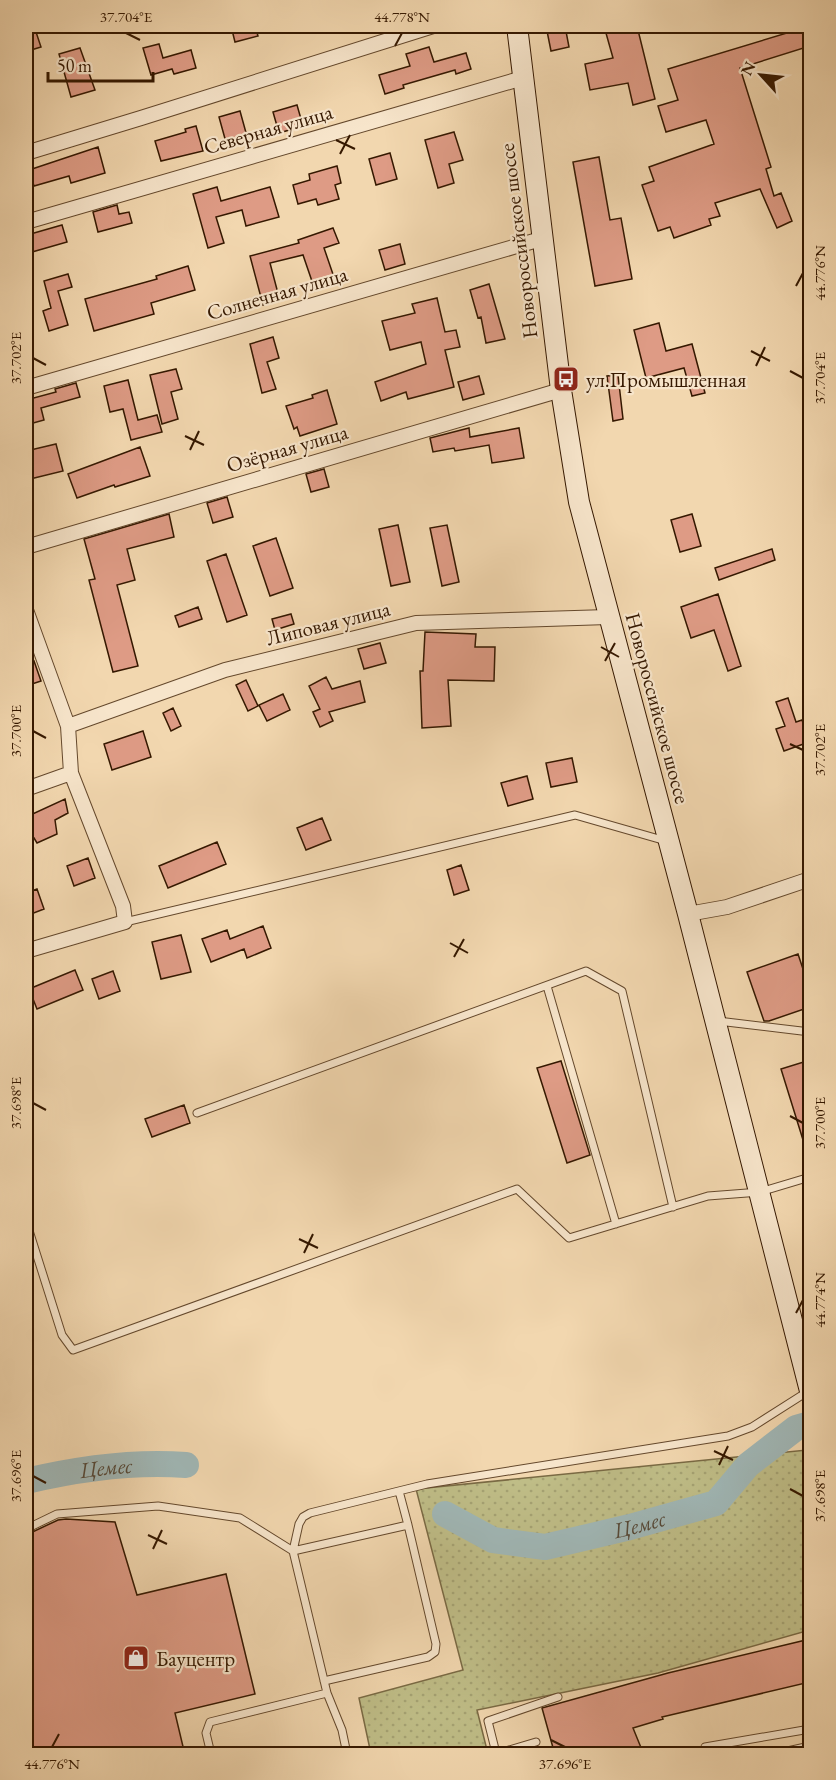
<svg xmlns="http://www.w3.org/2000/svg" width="836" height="1780" font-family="'EB Garamond',serif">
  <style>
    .grass { fill: url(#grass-dots); stroke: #7a6a44; stroke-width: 1.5 }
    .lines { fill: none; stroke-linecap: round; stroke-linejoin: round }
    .river { stroke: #a0b7b6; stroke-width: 26 }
    .building { fill: #de9b85; stroke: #351800; stroke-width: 1.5 }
    .service-casing { stroke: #64482c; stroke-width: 9 }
    .minor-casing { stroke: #64482c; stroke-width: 16 }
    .secondary-casing { stroke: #351800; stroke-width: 22 }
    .service { stroke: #f7e5cb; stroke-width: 7 }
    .minor { stroke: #f7e5cb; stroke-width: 14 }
    .secondary { stroke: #f7e5cb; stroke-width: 20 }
    .ticks { fill: none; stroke: #351800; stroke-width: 2 }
    .labels { text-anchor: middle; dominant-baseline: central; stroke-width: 4.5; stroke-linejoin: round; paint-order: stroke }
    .street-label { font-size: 21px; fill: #351800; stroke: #f7e5cb }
    .poi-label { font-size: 21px; fill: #351800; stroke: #f7e5cb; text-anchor: start }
    .water-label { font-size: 22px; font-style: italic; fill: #554837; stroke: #f7e5cb }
    .neatline { fill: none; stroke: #351800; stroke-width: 2 }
    .ticks-label { font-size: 15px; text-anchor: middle; fill: #351800 }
  </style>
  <defs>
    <pattern id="grass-dots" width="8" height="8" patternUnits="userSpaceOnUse" patternTransform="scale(1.5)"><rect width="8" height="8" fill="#bfbd87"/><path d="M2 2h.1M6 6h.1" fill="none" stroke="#a5a273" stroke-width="1.8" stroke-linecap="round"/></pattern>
  </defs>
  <rect width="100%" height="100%" fill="#f2d7af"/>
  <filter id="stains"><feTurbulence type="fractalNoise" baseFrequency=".00333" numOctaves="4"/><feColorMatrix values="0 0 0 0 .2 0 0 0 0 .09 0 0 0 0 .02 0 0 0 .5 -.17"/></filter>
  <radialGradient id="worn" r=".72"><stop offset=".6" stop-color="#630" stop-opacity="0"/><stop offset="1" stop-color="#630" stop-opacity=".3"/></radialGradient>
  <path class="grass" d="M807,1450L810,1463V1630L658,1673L477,1710L488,1754H371L359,1698L463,1670L416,1489Z"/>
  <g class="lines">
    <g class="river">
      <path id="s1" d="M26,1481C77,1469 133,1461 186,1465"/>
      <path id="s2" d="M445,1514L493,1540L545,1547L630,1527L716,1503L748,1465L796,1428L810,1424"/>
    </g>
  </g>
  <path class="building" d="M34,26L41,47L31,50L26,29Z
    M231,26H255L258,36L235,42Z
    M546,26H565L569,47L551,51Z
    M604,26H637L655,99L633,105L628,83L590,90L585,64L613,58Z
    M810,26V46L740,68L771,167L766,169L774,196L781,193L792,221L777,228L760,189L715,203L720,216L709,219L711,225L674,238L670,227L658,231L642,185L654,181L649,167L714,144L706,120L666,132L658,106L678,100L668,69Z
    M159,44L163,58L191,50L196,68L174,74L172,69L151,75L143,48Z
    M429,47L434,62L466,53L471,69L456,74L455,70L403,85L404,88L385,94L379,75L410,66L406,54Z
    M80,48L95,90L71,97L59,54Z
    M297,105L303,126L279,133L273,112Z
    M240,111L248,140L227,146L219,117Z
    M196,126L203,151L161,161L155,141L186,132L185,129Z
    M454,132L463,160L449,164L454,183L438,188L425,140Z
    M98,147L105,173L71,183L69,176L34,186L29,170Z
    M390,153L397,179L376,185L369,159Z
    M599,157L610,220L621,218L632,279L595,286L573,162Z
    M337,166L341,183L335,185L339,199L318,205L316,199L298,204L293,185L310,180L309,174Z
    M217,187L221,201L270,187L279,217L246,226L242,210L216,217L224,243L208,248L193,194Z
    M117,205L119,214L129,212L132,223L98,232L93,212Z
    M62,225L67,242L32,252L27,235Z
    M333,228L339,243L324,248L336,283L315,290L303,255L270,263L280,301L263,305L250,256L299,243L298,240Z
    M400,244L405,264L385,270L379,250Z
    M188,266L195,290L151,303L154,314L94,331L85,299L157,279L156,276Z
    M68,274L72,287L58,291L68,325L49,331L43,311L51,308L44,281Z
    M489,284L505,339L486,343L481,317L478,318L470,290Z
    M437,298L445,332L456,330L460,347L445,350L454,387L408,399L406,392L381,401L375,382L426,364L421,342L390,350L382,321L415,313L412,304Z
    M659,323L666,351L692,344L705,393L692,396L684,368L646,378L634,330Z
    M273,337L279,358L267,362L276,389L262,393L250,344Z
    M176,369L182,389L171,392L178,419L162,424L150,375Z
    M618,375L623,419L613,421L607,376Z
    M479,376L484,394L463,400L458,382Z
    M128,380L138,420L157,415L162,432L131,440L123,409L110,412L104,386Z
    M76,383L80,397L41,408L44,420L26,425V400L56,392L55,389Z
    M327,390L337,424L300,436L297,427L294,429L286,406L313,398L312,395Z
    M469,428L470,437L519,428L524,458L492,463L489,445L455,451L454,448L433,452L430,438Z
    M56,444L63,471L26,480V451Z
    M140,447L150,476L115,487L114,485L77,498L68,474Z
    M324,469L329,487L311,492L306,474Z
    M227,497L233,517L213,523L207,503Z
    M169,514L174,537L127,549L135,580L117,585L138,666L113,672L89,580L95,579L84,539Z
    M692,514L701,546L680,552L671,520Z
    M398,525L410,582L391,586L379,529Z
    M447,525L459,582L442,586L430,528Z
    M276,538L293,588L270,596L253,546Z
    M772,549L775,560L719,580L715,568Z
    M226,554L247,615L227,622L207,561Z
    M718,594L741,666L728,671L714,630L691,638L681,607Z
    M198,607L202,619L179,627L175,616Z
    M291,614L294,624L275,630L272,619Z
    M425,632L476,634L475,647H495L494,681L448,680L451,726L422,728L420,671H423Z
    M380,643L386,663L364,669L358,649Z
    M34,661L41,681L26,686V664Z
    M326,677L332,689L360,681L365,702L329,712L333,721L320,727L313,712L320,709L309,686Z
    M246,680L258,706L248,711L236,685Z
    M283,694L290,710L267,721L259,705Z
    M788,698L796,722L802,720L809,742L784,751L776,729L785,726L776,702Z
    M173,708L181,726L171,731L163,713Z
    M143,731L151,757L112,770L104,744Z
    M572,758L577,782L551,787L546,763Z
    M527,776L533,799L508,806L501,783Z
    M65,799L68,813L55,820L57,834L37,843L34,838L26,841V817Z
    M322,818L331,840L306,850L297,828Z
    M217,842L226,864L168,888L159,866Z
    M88,858L95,878L74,886L67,866Z
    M461,865L469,890L454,895L447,870Z
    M37,889L44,909L26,916V893Z
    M263,926L271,948L247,958L244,949L211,962L202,939L227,930L230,939Z
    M181,935L191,972L161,979L152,942Z
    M798,954L810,990V1007L769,1021H764L747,972Z
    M75,970L83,990L37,1009L29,989Z
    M113,971L120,991L99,999L92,979Z
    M810,1060V1156H808L781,1069Z
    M561,1061L590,1155L567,1163L537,1068Z
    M184,1105L190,1123L152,1137L145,1119Z
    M66,1519L115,1522L137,1595L226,1574L255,1694L175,1713L185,1755H26V1535L58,1520Z
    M810,1639V1682L662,1717L663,1719L633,1728L644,1755H555L542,1708L668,1673Z"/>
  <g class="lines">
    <g class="service-casing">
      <path id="service" d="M125,922L575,815L666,841
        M547,986L616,1224
        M718,1021L810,1032
        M197,1113L586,971L622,991L673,1207
        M26,1221L62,1335L73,1350L517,1189L569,1238L708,1196L760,1192L810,1177
        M399,1491L408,1525
        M26,1529L57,1514L158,1506L240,1518L293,1551L408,1525L436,1644L435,1652L428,1657L324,1681
        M705,1747L810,1729
        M496,1753L488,1721L558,1697
        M211,1754L206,1733L210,1722L327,1693
        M347,1754L342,1730L327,1693L293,1551L299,1524L303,1517L310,1513L427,1484L728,1436L752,1427L807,1392
        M496,1754L536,1742
        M774,1754L810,1746"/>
    </g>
    <g class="minor-casing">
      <path id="minor" d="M26,153L141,118L433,26
        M26,222L523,78
        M26,388L541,239
        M26,547L561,390
        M26,610L68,726L71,773L123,906L125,922L26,951
        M68,726L225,670L416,623L608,617
        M26,789L71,773
        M688,914L727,907L810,879"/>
    </g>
    <g class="secondary-casing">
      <path id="secondary" d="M517,26L561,390L579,502L688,914L810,1391"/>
    </g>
    <use href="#service" class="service"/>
    <use href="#minor" class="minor"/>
    <use href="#secondary" class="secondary"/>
  </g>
  <path class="ticks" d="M126,33L140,40M395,46L402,33M336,140L355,149M340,154L350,135M796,286L803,273M751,351L770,361M33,358L46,365M756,366L765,347M790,371L803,378M185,436L204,445M190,450L199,431M601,647L619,657M605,661L615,643M33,731L46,738M790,744L803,750M450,943L468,953M454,957L464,939M33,1103L46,1110M790,1116L803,1123M299,1239L318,1248M304,1253L313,1234M796,1313L803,1300M714,1451L733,1460M719,1465L728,1446M33,1476L46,1483M790,1489L803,1496M148,1535L167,1544M153,1549L162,1530M551,1740L565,1747M52,1747L59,1734"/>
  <defs>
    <g id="bus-square" transform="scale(1.35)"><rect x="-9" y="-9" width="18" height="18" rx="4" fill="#8f2418" stroke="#f7e5cb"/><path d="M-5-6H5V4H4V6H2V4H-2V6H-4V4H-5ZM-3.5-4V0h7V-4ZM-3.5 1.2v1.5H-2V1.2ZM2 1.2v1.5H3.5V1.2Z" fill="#fff"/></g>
    <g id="shop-square" transform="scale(1.35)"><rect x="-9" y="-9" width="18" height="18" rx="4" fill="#8f2418" stroke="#f7e5cb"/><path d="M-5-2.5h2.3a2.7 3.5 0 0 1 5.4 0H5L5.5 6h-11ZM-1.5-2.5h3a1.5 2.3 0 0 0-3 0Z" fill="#fff"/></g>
  </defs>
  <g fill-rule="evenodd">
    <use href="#bus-square" x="566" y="379"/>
    <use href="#shop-square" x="136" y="1658"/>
  </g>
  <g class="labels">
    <g class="street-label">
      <text transform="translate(268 129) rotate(-16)">Северная улица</text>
      <text transform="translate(518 241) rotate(-97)">Новороссийское шоссе</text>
      <text transform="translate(277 293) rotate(-16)">Солнечная улица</text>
      <text transform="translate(287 448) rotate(-16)">Озёрная улица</text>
      <text transform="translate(328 623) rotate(-14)">Липовая улица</text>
      <text transform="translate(658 708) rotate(75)">Новороссийское шоссе</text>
    </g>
    <g class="poi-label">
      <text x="586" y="379">ул.Промышленная</text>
      <text x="156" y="1658">Бауцентр</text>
    </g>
    <g class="water-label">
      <text stroke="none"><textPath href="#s1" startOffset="81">Цемес</textPath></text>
      <text stroke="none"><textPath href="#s2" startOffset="204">Цемес</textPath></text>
    </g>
  </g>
  <rect width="836" height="1780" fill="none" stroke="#f2d7af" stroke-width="66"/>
  <g transform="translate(761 75) rotate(297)" stroke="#f7e5cb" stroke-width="4.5" paint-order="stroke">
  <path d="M0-4.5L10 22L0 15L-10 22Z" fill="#351800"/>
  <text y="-9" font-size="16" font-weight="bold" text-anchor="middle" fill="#351800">N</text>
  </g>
  <path d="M48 72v9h105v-9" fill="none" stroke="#351800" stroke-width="3"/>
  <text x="57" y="72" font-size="18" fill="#351800" stroke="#f7e5cb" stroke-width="4.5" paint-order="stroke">50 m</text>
  <rect x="33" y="33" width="770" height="1714" class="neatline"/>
  <g class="ticks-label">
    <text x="126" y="22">37.704°E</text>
    <text x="402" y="22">44.778°N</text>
    <text transform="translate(820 273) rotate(-90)" y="5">44.776°N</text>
    <text transform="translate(16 358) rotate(-90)" y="5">37.702°E</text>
    <text transform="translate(820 378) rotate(-90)" y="5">37.704°E</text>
    <text transform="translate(16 731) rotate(-90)" y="5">37.700°E</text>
    <text transform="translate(820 750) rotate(-90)" y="5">37.702°E</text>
    <text transform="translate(16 1103) rotate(-90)" y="5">37.698°E</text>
    <text transform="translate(820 1123) rotate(-90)" y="5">37.700°E</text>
    <text transform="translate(820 1300) rotate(-90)" y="5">44.774°N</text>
    <text transform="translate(16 1476) rotate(-90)" y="5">37.696°E</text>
    <text transform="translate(820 1496) rotate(-90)" y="5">37.698°E</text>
    <text x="52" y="1769">44.776°N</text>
    <text x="565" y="1769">37.696°E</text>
  </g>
  <rect width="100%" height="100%" filter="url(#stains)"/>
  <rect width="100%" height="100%" fill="url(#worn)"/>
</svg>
